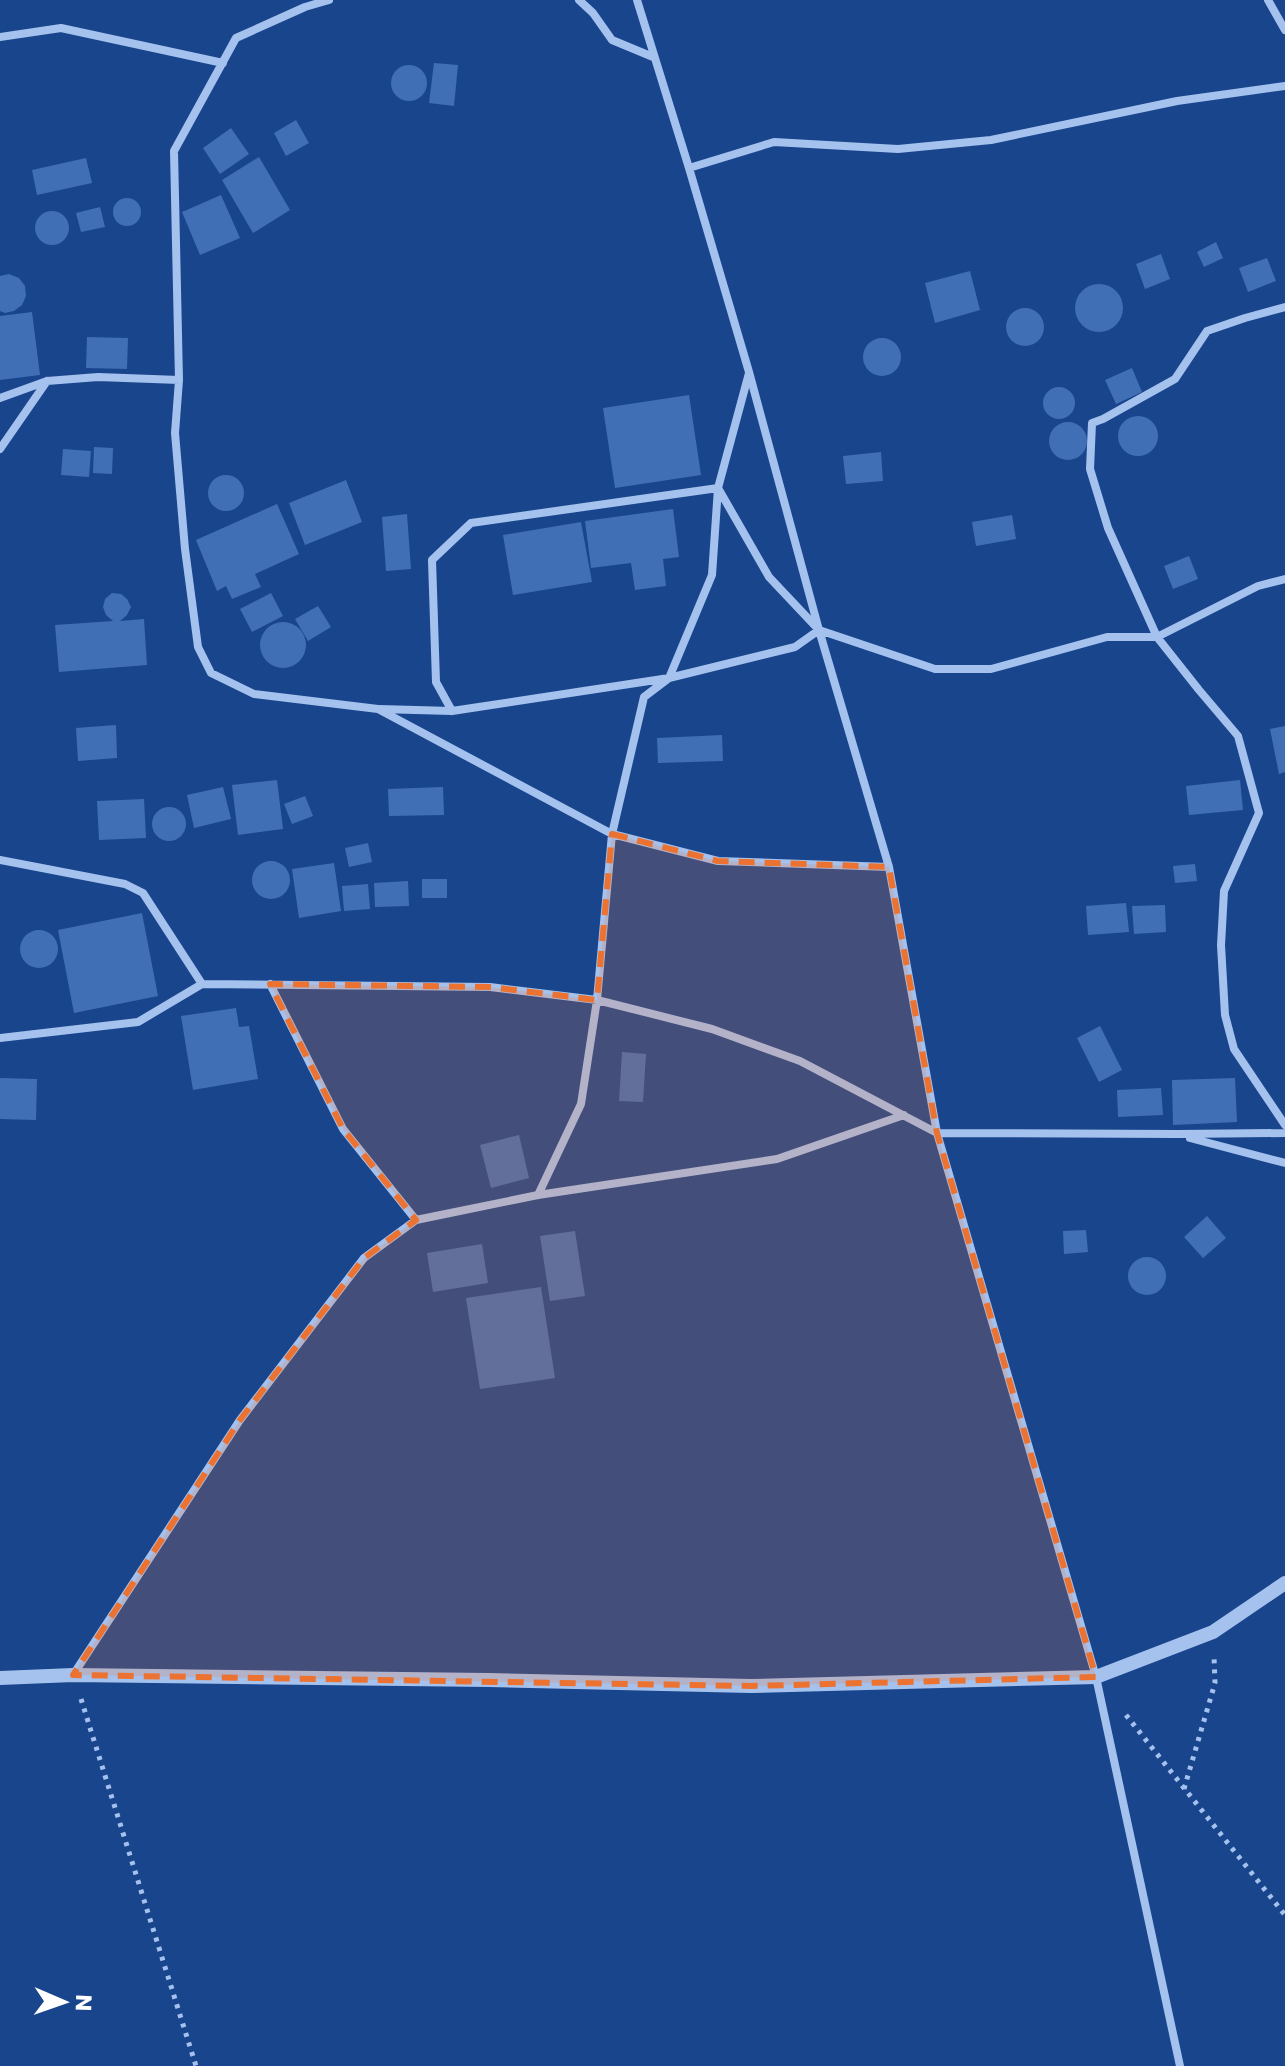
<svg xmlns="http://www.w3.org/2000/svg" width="1285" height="2066" font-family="Poppins,sans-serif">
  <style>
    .building { fill: #416fb6 }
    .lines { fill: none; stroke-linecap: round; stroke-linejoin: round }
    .path { stroke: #a5c2ee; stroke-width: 5; stroke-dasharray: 4 6; stroke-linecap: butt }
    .minor { stroke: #a5c2ee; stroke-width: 8 }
    .tertiary { stroke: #a5c2ee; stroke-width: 14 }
    .marked { fill: #eb7230; fill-opacity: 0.2; stroke: #eb7230; stroke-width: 6; stroke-dasharray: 16 10; stroke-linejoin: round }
  </style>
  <rect width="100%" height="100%" fill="#19458d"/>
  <path class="building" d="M434,63L458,65L454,106L429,103Z
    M391 83a18 18 0 1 1 36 0a18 18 0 1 1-36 0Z
    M296,120L309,143L286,156L274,133Z
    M231,128L249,154L220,174L203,148Z
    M259,157L290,210L253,233L222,180Z
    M86,158L92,183L37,195L32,170Z
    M221,195L240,238L200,255L182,212Z
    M113 212a14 14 0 1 1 28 0a14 14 0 1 1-28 0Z
    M100,207L105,227L81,232L76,213Z
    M35 228a17 17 0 1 1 34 0a17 17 0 1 1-34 0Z
    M1216,242L1223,258L1204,267L1197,252Z
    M1161,254L1170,279L1145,289L1136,264Z
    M1267,258L1276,281L1248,292L1239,268Z
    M970,271L980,310L935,323L925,283Z
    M9,274L19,278L25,286L26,296L22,305L14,311L5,313L0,311V276Z
    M1075 308a24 24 0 1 1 48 0a24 24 0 1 1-48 0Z
    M1006 327a19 19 0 1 1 38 0a19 19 0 1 1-38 0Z
    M32,312L40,375L0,380V316Z
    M87,337L128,338L127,369L86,368Z
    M863 357a19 19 0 1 1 38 0a19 19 0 1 1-38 0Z
    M1132,368L1142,392L1116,404L1105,380Z
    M1043 403a16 16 0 1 1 32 0a16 16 0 1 1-32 0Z
    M689,395L701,475L615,488L603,408Z
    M1118 436a20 20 0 1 1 40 0a20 20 0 1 1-40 0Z
    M1049 441a19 19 0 1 1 38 0a19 19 0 1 1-38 0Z
    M94,447L113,448L112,474L93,473Z
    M63,449L91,451L89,477L61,475Z
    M881,452L883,481L846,484L843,456Z
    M208 493a18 18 0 1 1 36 0a18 18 0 1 1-36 0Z
    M346,480L362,522L305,545L289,503Z
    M277,504L299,554L255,574L261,587L232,599L226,586L217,591L196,540Z
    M673,509L679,557L663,559L666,586L635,590L631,563L591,568L585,521Z
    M407,514L411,569L386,571L382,517Z
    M1012,515L1016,539L976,546L972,522Z
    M581,522L592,582L513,595L503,535Z
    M1189,556L1198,579L1173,589L1164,566Z
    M112,593L121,594L127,599L131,607L127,615L120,621L144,619L147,665L59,672L55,625L113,621L106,615L103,607L105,599Z
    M271,593L283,616L252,632L240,609Z
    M318,606L331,627L308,641L295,619Z
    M260 645a23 23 0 1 1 46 0a23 23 0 1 1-46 0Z
    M116,725L117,758L78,761L76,728Z
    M1285,726V772L1279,774L1270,729Z
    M722,735L723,761L658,763L657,738Z
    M277,780L283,829L238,835L232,785Z
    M1240,780L1243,810L1189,815L1186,786Z
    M223,787L231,819L194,828L187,795Z
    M443,787L444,815L389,816L388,789Z
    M305,796L313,816L292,824L284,804Z
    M144,799L146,838L99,840L97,801Z
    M152 824a17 17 0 1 1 34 0a17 17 0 1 1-34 0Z
    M368,843L372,862L349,867L345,848Z
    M252 880a19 19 0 1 1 38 0a19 19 0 1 1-38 0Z
    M334,863L341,911L299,918L292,869Z
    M1195,864L1197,881L1175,883L1173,866Z
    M422,879H447V898H422Z
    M408,881L409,906L375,907L374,883Z
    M368,884L370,909L344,911L342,886Z
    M1126,903L1129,932L1088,935L1086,906Z
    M1165,905L1166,932L1134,934L1132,906Z
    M142,913L158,996L74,1013L58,930Z
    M20 949a19 19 0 1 1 38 0a19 19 0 1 1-38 0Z
    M236,1008L239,1027L249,1026L258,1079L193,1090L181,1016Z
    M1100,1026L1122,1070L1099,1082L1077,1038Z
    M622,1052L646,1054L643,1102L619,1101Z
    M0,1078L37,1079L36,1120L0,1119Z
    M1235,1078L1237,1122L1173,1125L1172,1080Z
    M1161,1088L1163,1115L1118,1117L1117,1090Z
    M519,1135L529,1178L491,1188L480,1145Z
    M1207,1216L1226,1238L1203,1258L1184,1237Z
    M1086,1230L1088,1252L1064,1254L1063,1231Z
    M575,1231L585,1296L550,1301L540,1236Z
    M482,1244L488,1283L433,1292L427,1253Z
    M1128 1276a19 19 0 1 1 38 0a19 19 0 1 1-38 0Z
    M541,1287L555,1378L480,1389L466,1298Z"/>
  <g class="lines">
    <path class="path" d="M81,1699L196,2066
      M1126,1715L1285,1915
      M1184,1789L1215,1683L1214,1657"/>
    <path class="minor" d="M329,0L305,7L236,38L174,151L179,380L175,433L185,549L198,647L211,673L254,694L378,709L612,834L718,861L889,867
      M579,0L593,13L612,40L653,57
      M637,0L689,168L749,372L819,630L889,867L937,1133L1096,1677L1180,2066
      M1268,0L1285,30
      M0,37L61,28L223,63
      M689,168L774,142L898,149L991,140L1177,101L1285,86
      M1285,307L1245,318L1207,331L1175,379L1103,419L1092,423L1090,469L1108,528L1157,637L1199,690L1238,736L1259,813L1224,891L1221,945L1225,1015L1234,1049L1285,1125
      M0,398L47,381L98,377L179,380
      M0,449L47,381
      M379,709L452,711L669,678L712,575L718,488L749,373
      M452,711L436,682L432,560L471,523L718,488L769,577L819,630L935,669H991L1107,637H1157L1258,586L1285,579
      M0,860L125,884L143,893L202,984
      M270,984L343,1129L416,1220
      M0,1038L138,1022L202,984L490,987L597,1000L712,1029L800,1061L937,1133L1178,1134L1285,1133
      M1190,1138L1285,1163
      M538,1195L581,1104L597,1000L612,834L644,697L669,678L795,647L819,630
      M73,1675L240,1420L364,1258L416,1220L538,1195L777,1159L904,1115"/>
    <path class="tertiary" d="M0,1678L73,1675L489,1680L751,1686L1096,1677L1213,1632L1285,1583"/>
  </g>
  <path class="marked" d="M612,834L718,861L889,867L937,1133L1096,1677L751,1686L73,1675L240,1420L364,1258L416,1220L343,1129L270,984L490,987L597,1000Z"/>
  <g transform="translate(64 2002) rotate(92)" stroke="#19458d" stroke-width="6" paint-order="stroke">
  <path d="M0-6L14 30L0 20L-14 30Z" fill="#ffffff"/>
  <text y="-12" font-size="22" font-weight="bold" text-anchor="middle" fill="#ffffff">N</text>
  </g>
</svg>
